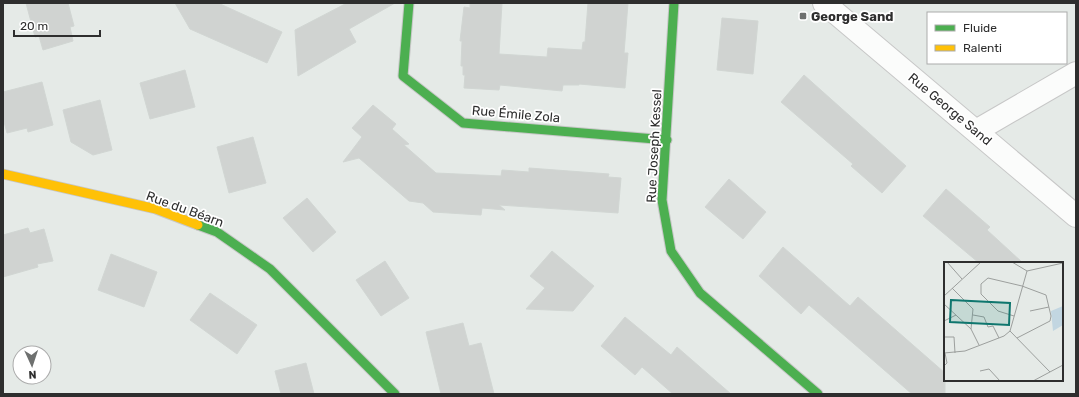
<svg xmlns="http://www.w3.org/2000/svg" width="1079" height="397" font-family="Rubik,sans-serif">
  <style>
    .building { fill: #d0d3d1; stroke: #d1d6d3 }
    .lines { fill: none; stroke-linecap: round; stroke-linejoin: round }
    .street-casing { stroke: #c7c7c7; stroke-width: 24 }
    .fast-casing { stroke: #c7c7c7; stroke-width: 11 }
    .slow-casing { stroke: #c7c7c7; stroke-width: 11 }
    .street { stroke: #fbfcfb; stroke-width: 22 }
    .fast { stroke: #4caf50; stroke-width: 9 }
    .slow { stroke: #ffc107; stroke-width: 9 }
    .poi-dot { fill: #6e706f; stroke: #fff; stroke-width: 1.5 }
    .labels { text-anchor: middle; dominant-baseline: central; stroke-width: 3.5; stroke-linejoin: round; paint-order: stroke }
    .poi-label { font-size: 13px; font-weight: bold; fill: #2e2e2e; stroke: #fff; text-anchor: start }
    .street-label { font-size: 13px; fill: #2e2e2e; stroke: #fff }
    .inset-road { fill: none; stroke: #9c9f9d; stroke-width: 1 }
    .view { fill: #0f766e; fill-opacity: 0.15; stroke: #0f766e; stroke-width: 2 }
    .inset-edge { fill: none; stroke: #2e2e2e; stroke-width: 2 }
  </style>
  <rect width="100%" height="100%" fill="#e5eae7"/>
  <path class="building" d="M26,3H68L74,26L70,27L73,41L43,50L39,36L35,37Z
    M175,3H218L282,32L267,63L190,29Z
    M347,3H395L349,29L356,42L298,76L295,30Z
    M470,3H502L499,54L547,57L548,48L582,50L583,42H585L588,3H628L624,53H628L625,88L579,84V85H563L562,91L500,85L499,90L464,88L465,75H463V66H461L462,41H460L464,7L470,8Z
    M722,18L758,21L753,74L717,70Z
    M185,70L195,107L150,119L140,83Z
    M804,75L906,166L882,193L851,166L853,164L781,102Z
    M42,82L53,125L28,132L27,128L7,133L3,118V92Z
    M100,100L112,150L93,155L71,142L63,110Z
    M373,105L396,124L392,129L409,144L404,145L436,173L501,176L502,170L529,172V168L609,174L608,177L621,178L618,213L499,205L505,210L482,208L481,215L433,212L423,203L409,201L359,158L343,162L362,137L352,128Z
    M253,137L266,183L229,193L217,147Z
    M729,179L766,212L743,239L705,207Z
    M946,189L990,227L987,230L1023,263H979L923,216Z
    M307,198L336,232L313,252L283,218Z
    M28,228L30,233L44,229L53,261L37,264L38,267L3,277V235Z
    M783,247L850,306L858,297L945,373V394H912L809,305L801,314L759,276Z
    M552,251L594,286L573,311L526,309L545,288L530,276Z
    M111,254L157,272L144,307L98,290Z
    M385,261L409,298L381,316L356,280Z
    M210,293L257,325L237,354L190,320Z
    M625,317L671,355L677,347L731,394H673L642,367L635,375L601,346Z
    M463,323L469,346L481,343L494,394H441L426,332Z
    M306,363L314,394H281L275,371Z"/>
  <g class="lines">
    <g class="street-casing">
      <path id="street" d="M824,3L1076,216
        M976,131L1076,73"/>
    </g>
    <g class="fast-casing">
      <path id="fast" d="M409,3L403,76L463,123L667,140
        M674,3L662,200L671,251L700,293L818,394
        M198,225L217,232L270,269L395,394"/>
    </g>
    <g class="slow-casing">
      <path id="slow" d="M3,174L156,209L198,225"/>
    </g>
    <use href="#street" class="street"/>
    <use href="#fast" class="fast"/>
    <use href="#slow" class="slow"/>
  </g>
  <rect class="poi-dot" x="799" y="12" width="8" height="8" rx="2"/>
  <g class="labels">
    <g class="poi-label">
      <text x="811" y="16">George Sand</text>
    </g>
    <g class="street-label">
      <text transform="translate(950 109) rotate(40)">Rue George Sand</text>
      <text transform="translate(516 114) rotate(5)">Rue Émile Zola</text>
      <text transform="translate(654 146) rotate(-87)">Rue Joseph Kessel</text>
      <text transform="translate(185 209) rotate(20)">Rue du Béarn</text>
    </g>
  </g>
  <g transform="translate(944 262)">
    <rect width="119" height="119" fill="#e5eae7"/>
    <path d="M119,44V63L109,69L107,49Z" fill="#c2d6e1"/>
    <path class="inset-road" d="M3,0L18,17M68,0L83,9L119,1M8,26L29,47L27,67M0,34L37,0M0,42L27,67L35,83M86,49L105,45M29,53L40,55L44,65L49,64L55,76M70,54L54,49L37,32V22L44,16L78,24L102,33L107,54L106,59L73,76M0,59L12,53M66,69L83,9M66,69L106,110M0,75H10L11,91M0,91L21,89L60,74L66,69M0,104L3,101L1,91M36,109L45,107L56,119M89,119L119,103"/>
    <path class="view" d="M7,38L66,41L65,63L6,60Z"/>
    <rect width="119" height="119" class="inset-edge"/>
  </g>
  <rect width="1079" height="397" fill="none" stroke="#2e2e2e" stroke-width="8"/>
  <rect x="927" y="12" width="140" height="52" fill="#ffffff" stroke="#ababab"/>
  <rect x="935" y="25" width="20" height="6" fill="#4caf50" stroke="#ababab"/>
  <text x="963" y="32" font-size="12" fill="#2e2e2e">Fluide</text>
  <rect x="935" y="45" width="20" height="6" fill="#ffc107" stroke="#ababab"/>
  <text x="963" y="52" font-size="12" fill="#2e2e2e">Ralenti</text>
  <g transform="translate(32 365) rotate(177)"><circle r="19" fill="#ffffff" stroke="#ababab"/>
  <path d="M0-3L7 15L0 10L-7 15Z" fill="#6e706f"/>
  <text y="-6" font-size="11" font-weight="bold" text-anchor="middle" fill="#2e2e2e">N</text>
  </g>
  <path d="M14 30v6h86v-6" fill="none" stroke="#2e2e2e" stroke-width="2"/>
  <text x="20" y="30" font-size="12" fill="#2e2e2e" stroke="#ffffff" stroke-width="3" paint-order="stroke">20 m</text>
</svg>
